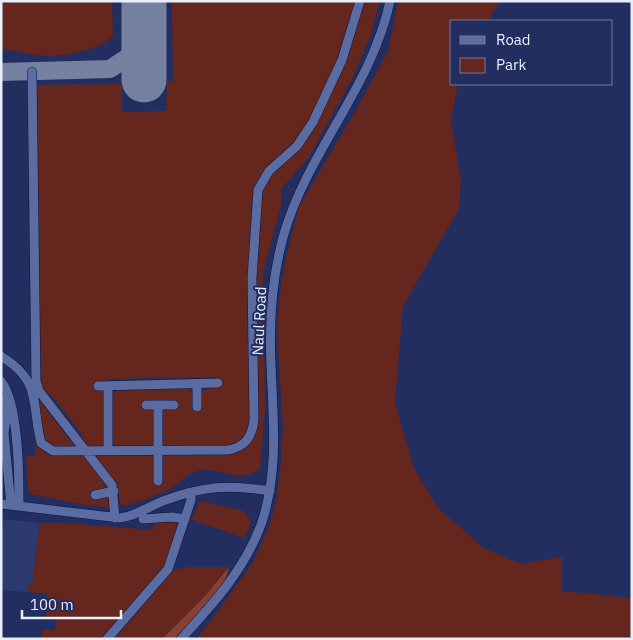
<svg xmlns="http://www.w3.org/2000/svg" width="633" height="640" font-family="'IBM Plex Sans',sans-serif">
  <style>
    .built { fill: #2c3a70 }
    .green { fill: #65261e }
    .forest { fill: #8a3f35 }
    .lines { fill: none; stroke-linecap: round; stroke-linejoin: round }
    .taxiway { stroke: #7680a1; stroke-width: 18 }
    .runway { stroke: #7680a1; stroke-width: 45 }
    .minor-casing { stroke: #0b1442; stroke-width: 10 }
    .minor { stroke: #5b6ca2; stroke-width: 9 }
    .labels { text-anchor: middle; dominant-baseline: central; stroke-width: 4; stroke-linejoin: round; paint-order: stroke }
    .street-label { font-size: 15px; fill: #e9eefb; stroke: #212e5f }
  </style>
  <rect width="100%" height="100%" fill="#212e5f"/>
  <path class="built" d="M4,519L40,523L32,586H28V592L1,590V531Z"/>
  <path class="green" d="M1,1H112L113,35C106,50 59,57 44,56C29,54 15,52 1,48Z
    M172,1H355L336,61L308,122L294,143L267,167L254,191L249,274L250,431L240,442L228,446L162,447L154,409L155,444L153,447L118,448L111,442V396L118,389L186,387L193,393L200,396L204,390L216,386V377L108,379L105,443L100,447H87L81,433L53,397L44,391L41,383L36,85L122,84V112L166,111L167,81H173Z
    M363,1H380L370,37L351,81L309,157L281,189V205L263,273L265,408L260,469C240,484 220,467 200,470C188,472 180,483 170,489C155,497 139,502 123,506L120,503L117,483L94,455L150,454L155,458L163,454L238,451C250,446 256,437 258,424L257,285L261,194L274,171L305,142L321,114L342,69Z
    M398,1H500L488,21H452V84H458L451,120L461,181L459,209L403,306L395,403L414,468L438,508L484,548L521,564L562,557V591L632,598V639H197L252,564L269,527L276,502L281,461L283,428L277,332L279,298L286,259L299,206L359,105L388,51Z
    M35,387L43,405L69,439L81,448C65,448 50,450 42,435Z
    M36,444L56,455H85L109,485L112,503L109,507L85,505L31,494L28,489L26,457L35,455Z
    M200,501L245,511L251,522L245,538L192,520Z
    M174,521L179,528L176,539H173L164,566L100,639H41L42,629L55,630L56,620L45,619L47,594L28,592V585H32L40,523H67L153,530L154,522Z
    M189,567H229L205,596L162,639H114L174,570Z"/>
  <path class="forest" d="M229,567C227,588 189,622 175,639H162L205,596Z"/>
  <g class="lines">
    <path class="taxiway" d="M1,72L110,69L128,57L144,29"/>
    <path class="runway" d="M144,1V80"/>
    <g class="minor-casing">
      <path id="minor" d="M32,72L36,381L39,391L112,485L115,518
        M1,356C42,381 31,403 41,443L53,451L228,450C245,447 252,437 254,420L252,278L258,190L269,171L297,146L313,122L342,60L360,1
        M1,381C19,403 19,476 19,505
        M98,386L218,383
        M108,386V451
        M1,398L7,413L4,433L11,505
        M146,405H174
        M158,405V481
        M197,407V384
        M95,495L114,491
        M1,504L120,518C136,516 148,507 163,501C203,486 229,484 270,491
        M143,519L172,517L185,519
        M107,639L168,569L191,500V493
        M181,639C214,603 246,568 262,522C279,469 273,419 271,365C269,321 272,276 284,234C308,151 372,87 390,1"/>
    </g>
    <use href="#minor" class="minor"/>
  </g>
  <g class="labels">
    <g class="street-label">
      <text transform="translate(259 321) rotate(-87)">Naul Road</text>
    </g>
  </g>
  <rect width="633" height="640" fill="none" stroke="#e9eefb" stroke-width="5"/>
  <rect x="450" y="20" width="162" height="65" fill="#212e5f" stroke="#717b9d"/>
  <rect x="460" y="36" width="25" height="8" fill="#5b6ca2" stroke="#717b9d"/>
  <text x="496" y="45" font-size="15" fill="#e9eefb">Road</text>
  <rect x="460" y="58" width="25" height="15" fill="#65261e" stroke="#717b9d"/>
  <text x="496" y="70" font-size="15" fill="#e9eefb">Park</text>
  <path d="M22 610v8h99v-8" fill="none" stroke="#e9eefb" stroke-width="2.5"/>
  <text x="30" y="610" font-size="15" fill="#e9eefb" stroke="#212e5f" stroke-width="4" paint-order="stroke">100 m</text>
</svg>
